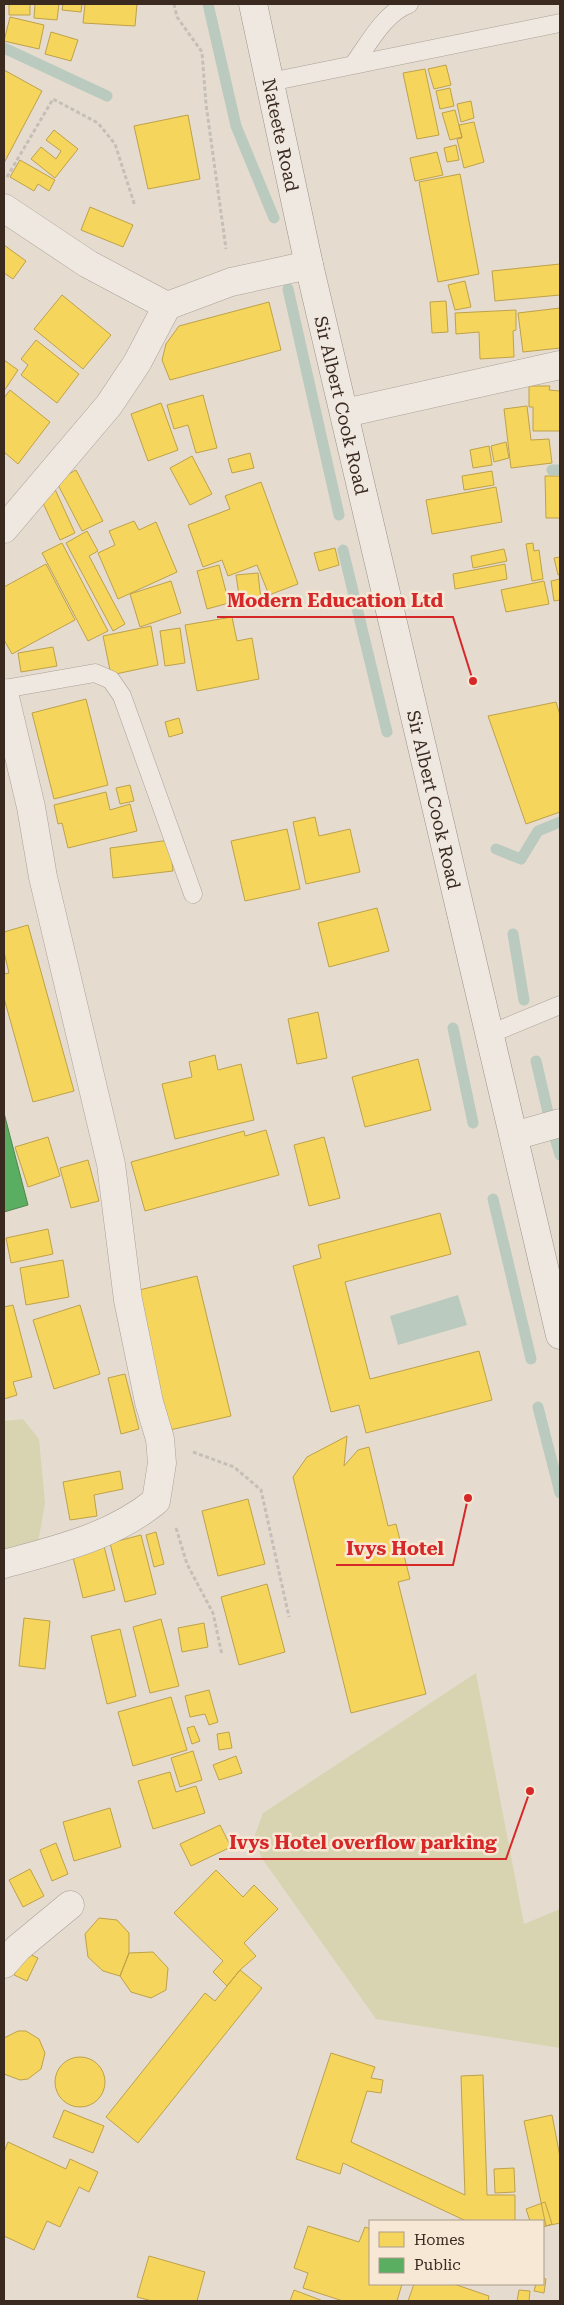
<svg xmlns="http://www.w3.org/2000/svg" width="564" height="2305" font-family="'Roboto Serif',serif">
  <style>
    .green { fill: #d8d4b1 }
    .water { fill: #bacabe }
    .homes { fill: #f6d55c; stroke: #bea14a }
    .public { fill: #5aae61; stroke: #50864d }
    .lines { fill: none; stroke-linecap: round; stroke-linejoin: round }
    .stream { stroke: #bacabe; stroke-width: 11 }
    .service-casing { stroke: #aba198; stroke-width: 19 }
    .minor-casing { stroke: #aba198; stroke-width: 29 }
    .secondary-casing { stroke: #9a9188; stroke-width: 29 }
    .path { stroke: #c6bfb7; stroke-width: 3; stroke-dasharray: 4 2.5; stroke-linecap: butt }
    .service { stroke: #eee8e0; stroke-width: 18 }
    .minor { stroke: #eee8e0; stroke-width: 28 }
    .secondary { stroke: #eee8e0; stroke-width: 28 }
    .labels { text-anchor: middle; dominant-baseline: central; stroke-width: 5; stroke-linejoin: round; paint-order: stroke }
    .street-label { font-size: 18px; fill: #3a291f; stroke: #f6e8d5 }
    .leader { fill: none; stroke: #d62828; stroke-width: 2 }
    .callout-dot { fill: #d62828; stroke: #f6e8d5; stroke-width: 2 }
    .callout-label { font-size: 19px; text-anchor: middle; font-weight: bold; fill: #d62828; stroke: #f6e8d5; stroke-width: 5; stroke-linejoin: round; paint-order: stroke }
  </style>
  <rect width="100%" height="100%" fill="#e5dccf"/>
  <path class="green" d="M23,1419L39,1439L45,1503L35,1561L4,1578V1421Z
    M476,1673L524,1924L560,1909V2048L376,2019L261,1857L255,1835L263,1813Z"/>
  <path class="water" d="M458,1295L467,1325L398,1345L390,1316Z"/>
  <path class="homes" d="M9,4H30V15H9Z
    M35,4H59L57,20L34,18Z
    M63,4H82L81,12L62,10Z
    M85,4H137L135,26L83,23Z
    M10,17L44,25L39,49L4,41Z
    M51,32L78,40L71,61L45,54Z
    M446,65L451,85L434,89L428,69Z
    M425,69L439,135L417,139L403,73Z
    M4,70L42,91L4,163Z
    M450,88L454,106L440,109L436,91Z
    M471,101L474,118L461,122L457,104Z
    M455,110L462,137L450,140L442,113Z
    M188,115L200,179L148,189L134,126Z
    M474,122L484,162L464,168L457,139L462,138L459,125Z
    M54,130L78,149L55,178L31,159L41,147L56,159L61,151L46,140Z
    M456,145L459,160L447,162L444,148Z
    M437,152L443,175L415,181L410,158Z
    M20,160L55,180L49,191L38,184L34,191L10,177Z
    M460,174L479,274L438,282L419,182Z
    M90,207L133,225L123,247L81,230Z
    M4,245L26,261L13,279L4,273Z
    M560,264V295L495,301L492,271Z
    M465,281L471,307L455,310L448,285Z
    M62,295L111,335L83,369L34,329Z
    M446,301L448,332L432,333L430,302Z
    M269,302L281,350L170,380L162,360L166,344L179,326Z
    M560,308V348L523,352L518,313Z
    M516,310V330L513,331L514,357L480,359L479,332L456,334L455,313Z
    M36,340L79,374L57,403L21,375L28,365L21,359Z
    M4,360L18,370L4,391Z
    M529,386H550L549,390L560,391V431H533V407H529Z
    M10,390L50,422L18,464L4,452V398Z
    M203,395L217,448L196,453L188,425L174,429L167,405Z
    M161,403L178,450L148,461L131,414Z
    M527,406L531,440L549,439L552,463L511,468L504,409Z
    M506,442L509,458L494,462L491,446Z
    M489,446L492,465L473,468L470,450Z
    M250,453L254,468L232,473L228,459Z
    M192,456L212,494L190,505L170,468Z
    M76,470L103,521L82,531L56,481Z
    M492,471L494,485L464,490L462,476Z
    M545,476H560V518H546Z
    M261,482L298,584L269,595L257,565L228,576L222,560L203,567L188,525L230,509L225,496Z
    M53,485L75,533L60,540L38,492Z
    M496,487L502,522L432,534L426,500Z
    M134,521L139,530L156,522L177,572L118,599L98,553L115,545L109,531Z
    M87,531L98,551L89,556L125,624L113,631L66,543Z
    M62,543L108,631L88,641L42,553Z
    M533,543L534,551L539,550L543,579L532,581L526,544Z
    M335,548L339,565L319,571L314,553Z
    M504,549L507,561L473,568L471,556Z
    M560,557V574L558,575L554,558Z
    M46,564L75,620L12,654L4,640V587Z
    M505,564L507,579L455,589L453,574Z
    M219,565L229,603L207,609L197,571Z
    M258,573L261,600L240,602L236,575Z
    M560,579V600L554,601L551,581Z
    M171,581L181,613L140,627L130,594Z
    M544,581L549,604L506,612L501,590Z
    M232,617L237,641L252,638L259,679L197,691L185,625Z
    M151,626L158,665L111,675L103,636Z
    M180,628L185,663L165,666L160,631Z
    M53,647L57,666L21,672L18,653Z
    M86,699L108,785L54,799L32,713Z
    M556,702L560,715V812L526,824L488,716Z
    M179,718L183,733L169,737L165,722Z
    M130,785L134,801L120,804L116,788Z
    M106,792L110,810L130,804L137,831L68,848L62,823L58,824L54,805Z
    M315,817L319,836L350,829L360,872L306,884L293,822Z
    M287,829L300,889L245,901L231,841Z
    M170,840L173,871L113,878L110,848Z
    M377,908L389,951L329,967L318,923Z
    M28,925L74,1091L33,1102L4,998V974L9,973L4,952V932Z
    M318,1012L327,1058L297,1064L288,1019Z
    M215,1055L218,1070L241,1064L254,1120L175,1139L162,1084L192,1077L189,1062Z
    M418,1059L431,1110L365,1127L352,1077Z
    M266,1130L279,1175L145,1211L131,1162L244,1131L245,1136Z
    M48,1137L60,1176L28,1187L15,1147Z
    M324,1137L340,1198L309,1206L294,1145Z
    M88,1160L99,1201L71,1208L60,1168Z
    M440,1213L451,1254L345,1282L370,1379L479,1351L492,1400L366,1433L359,1405L331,1412L293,1266L321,1258L318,1245Z
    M48,1229L53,1254L11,1263L6,1238Z
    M63,1260L69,1297L26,1305L20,1268Z
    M197,1276L231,1416L161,1432L135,1291Z
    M13,1305L32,1377L13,1382L17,1395L4,1399V1307Z
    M80,1305L100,1374L54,1389L33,1320Z
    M125,1374L139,1429L121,1434L108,1378Z
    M347,1436L344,1466L358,1450L369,1447L388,1526L396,1524L410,1579L398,1582L426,1694L351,1713L293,1477L307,1457Z
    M120,1471L123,1489L94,1495L97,1516L70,1520L63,1482Z
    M248,1499L265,1564L218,1576L202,1511Z
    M156,1532L164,1564L154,1567L146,1535Z
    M141,1535L156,1594L125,1602L110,1543Z
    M104,1546L115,1590L83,1598L72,1553Z
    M267,1584L285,1652L239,1665L221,1597Z
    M24,1618L50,1621L45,1669L19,1666Z
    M161,1619L179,1686L150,1693L133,1627Z
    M204,1623L208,1647L182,1652L178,1628Z
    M120,1629L136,1696L107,1704L91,1636Z
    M209,1690L218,1722L209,1725L205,1714L190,1717L185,1696Z
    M171,1697L187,1750L133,1766L118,1712Z
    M194,1726L200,1741L192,1744L187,1728Z
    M229,1732L232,1748L219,1750L217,1734Z
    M193,1751L202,1780L180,1787L171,1758Z
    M236,1756L242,1773L219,1780L213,1765Z
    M170,1772L176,1792L196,1786L205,1813L153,1829L138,1781Z
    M110,1808L121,1847L74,1861L63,1822Z
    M220,1825L231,1847L191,1866L180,1844Z
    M56,1843L68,1874L52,1881L40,1850Z
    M30,1869L44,1896L23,1907L9,1880Z
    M216,1870L243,1897L254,1885L278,1909L244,1943L256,1956L240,1970L227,1986L213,1972L223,1961L174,1913Z
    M99,1918L117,1920L129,1933V1953L120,1976L103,1971L88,1957L85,1934Z
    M25,1952L38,1958L27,1981L14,1975Z
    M153,1952L168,1968L166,1990L151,1998L131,1992L120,1976L129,1953Z
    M240,1970L262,1988L138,2143L106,2117L205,1993L215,2001Z
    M18,2031H26L39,2039L45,2053L41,2069L28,2079L20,2080L4,2074V2038Z
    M331,2053L375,2067L371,2078L383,2080L381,2093L367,2091L351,2142L465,2195L461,2076L483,2075L487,2195H515V2221H466L343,2163L340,2174L296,2159Z
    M55 2082a25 25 0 1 1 50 0a25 25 0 1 1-50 0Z
    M64,2110L104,2126L93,2153L53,2137Z
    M552,2115L560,2157V2223L546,2226L524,2121Z
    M8,2142L66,2169L70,2159L98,2172L89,2192L79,2187L60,2227L47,2221L34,2250L4,2236V2152Z
    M514,2168L515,2192L495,2193L494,2169Z
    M545,2202L552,2224L543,2227V2221H530L526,2209Z
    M308,2226L359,2242L365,2227L370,2229V2284H402L397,2301H343L303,2288L308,2273L294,2268Z
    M149,2256L205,2272L197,2301H152L137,2297Z
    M543,2278L546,2279L544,2293L534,2291L536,2284H543Z
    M414,2284H454L489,2296L488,2301H408Z
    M294,2290L323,2301H290Z
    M519,2290L530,2291L529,2301H517Z"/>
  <path class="public" d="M4,1113L28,1205L4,1212Z"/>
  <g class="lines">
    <path class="stream" d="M208,4L236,126L274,218
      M4,48L107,96
      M288,289L339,515
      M552,470H560
      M343,550L387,732
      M496,849L521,859L538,831L560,822
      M513,934L524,1000
      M453,1028L473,1123
      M536,1061L550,1121L560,1155
      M493,1199L531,1359
      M538,1407L560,1493"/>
    <g class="service-casing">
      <path id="service" d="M353,65C368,45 384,13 409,4
        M270,82L560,23
        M4,689L95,673L111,680L122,696L193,894
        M490,1034L560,1005"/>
    </g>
    <g class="minor-casing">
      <path id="minor" d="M4,208L88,264L167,306
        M345,413L560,365
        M4,529L109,405L137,363L167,306L231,282L309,265
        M4,693L31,807L43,877L111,1164L128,1300L149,1402L160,1439L162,1463L156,1501C112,1537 58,1549 4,1564
        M514,1136L560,1123
        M4,1964L18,1948L70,1905"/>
    </g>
    <g class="secondary-casing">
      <g id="secondary">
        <path id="s1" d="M253,4L309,265L560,1335"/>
      </g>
    </g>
    <path class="path" d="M174,4L177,17L202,52L206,104L226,249
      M7,177L53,99L98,123L115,144L135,206
      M193,1452L234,1467L261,1490L289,1617
      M176,1528L187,1564L213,1613L222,1655"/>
    <use href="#service" class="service"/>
    <use href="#minor" class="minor"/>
    <use href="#secondary" class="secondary"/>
  </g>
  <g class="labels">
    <g class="street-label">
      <text stroke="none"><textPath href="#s1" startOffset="134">Nateete Road</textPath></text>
      <text stroke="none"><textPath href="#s1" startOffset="411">Sir Albert Cook Road</textPath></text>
      <text stroke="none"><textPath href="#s1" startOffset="816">Sir Albert Cook Road</textPath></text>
    </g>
  </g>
  <path class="leader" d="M473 681L453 617H217M468 1498L453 1565H336M530 1791L506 1859H219"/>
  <g class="callout-dot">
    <circle cx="473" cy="681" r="5"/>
    <circle cx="468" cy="1498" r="5"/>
    <circle cx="530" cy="1791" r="5"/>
  </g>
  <g class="callout-label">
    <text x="335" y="607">Modern Education Ltd</text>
    <text x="395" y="1555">Ivys Hotel</text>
    <text x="363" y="1849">Ivys Hotel overflow parking</text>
  </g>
  <rect width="564" height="2305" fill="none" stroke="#3a291f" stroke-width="10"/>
  <rect x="369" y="2220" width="175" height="65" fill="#f6e8d5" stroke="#ab9c8c"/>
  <rect x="379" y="2232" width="25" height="15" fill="#f6d55c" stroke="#ab9c8c"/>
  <text x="414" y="2245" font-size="15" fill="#3a291f">Homes</text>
  <rect x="379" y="2258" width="25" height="15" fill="#5aae61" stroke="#ab9c8c"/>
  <text x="414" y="2270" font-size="15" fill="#3a291f">Public</text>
</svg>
